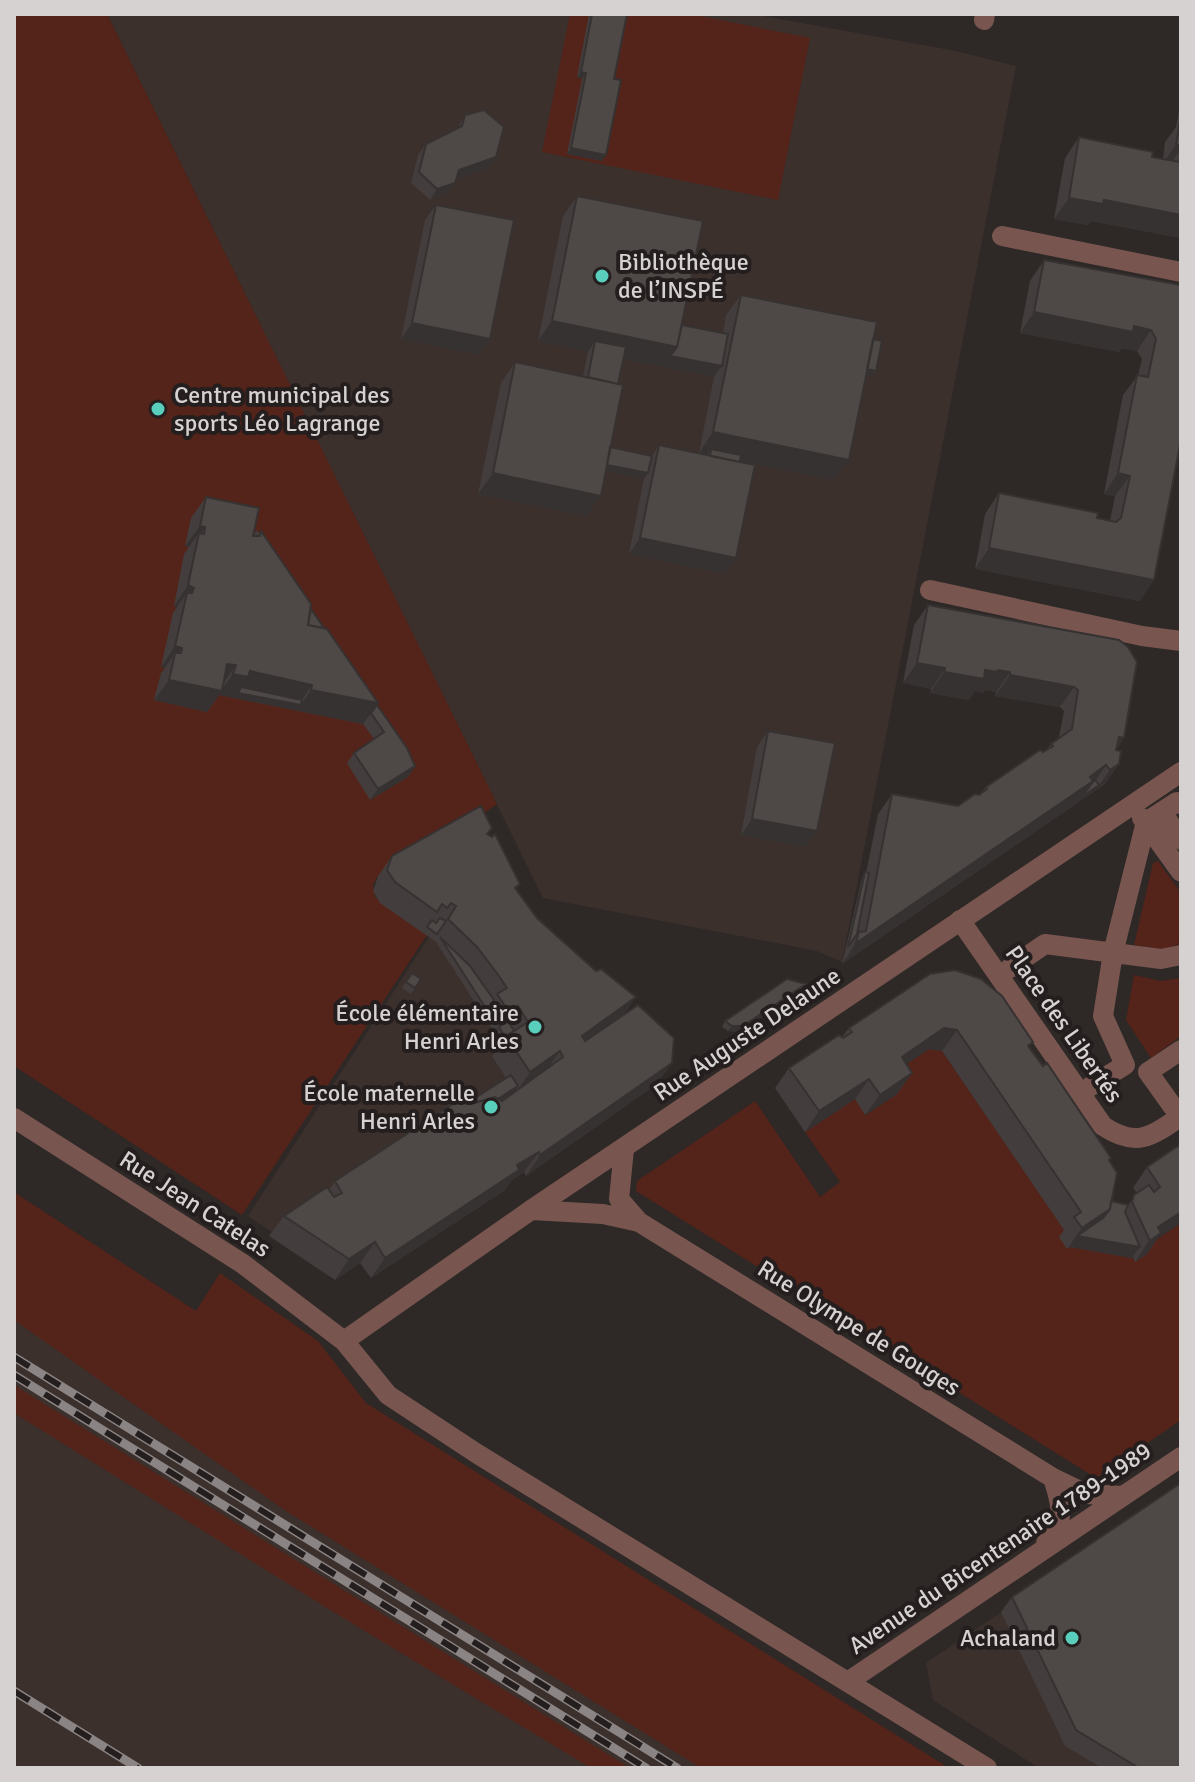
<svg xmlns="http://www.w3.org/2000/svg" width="1195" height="1782" font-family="Signika,sans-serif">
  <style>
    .built { fill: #3c302d }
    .green { fill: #542319 }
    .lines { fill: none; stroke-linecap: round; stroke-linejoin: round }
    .minor { stroke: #78564f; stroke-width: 20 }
    .rail-casing { stroke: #8a8584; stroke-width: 9 }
    .rail { stroke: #241f1e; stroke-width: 6; stroke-dasharray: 18; stroke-linecap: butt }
    .wall { fill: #433e3d; fill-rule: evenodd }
    .shaded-wall { fill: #373232 }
    .building { fill: #4e4847; stroke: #373232; stroke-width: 2 }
    .poi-dot { fill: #5acebd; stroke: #241f1e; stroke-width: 3 }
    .labels { text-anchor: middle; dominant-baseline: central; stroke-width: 8; stroke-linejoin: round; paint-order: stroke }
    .poi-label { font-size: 24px; fill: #d6d2d1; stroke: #241f1e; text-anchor: end }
    .street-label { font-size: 24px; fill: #d6d2d1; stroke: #241f1e }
  </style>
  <rect width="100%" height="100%" fill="#2e2827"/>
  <path class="built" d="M107,14H753L956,51L1016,66L842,962L817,951L543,898Z
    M431,934L653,1059L335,1275L248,1216Z
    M14,1195L897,1768H14Z
    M1181,1491V1768H1039L933,1700L926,1663Z"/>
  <path class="green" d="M14,14H107L497,804L466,826L378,876L373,885L375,897L427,935L242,1215L14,1066Z
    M570,14H690L810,38L778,200L542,152Z
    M1158,861L1181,893V943L1166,950L1134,945L1153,863Z
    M1134,975L1161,981L1181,978V1036L1151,1058L1126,1020Z
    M929,1049L942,1051L1066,1232L1070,1246L1132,1258L1135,1261L1144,1248L1181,1223V1420L1096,1478L636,1191L637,1181L755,1101L820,1197L840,1182L805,1132L855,1099L866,1115L897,1094L887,1077Z
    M14,1192L196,1311L220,1273L318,1341L366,1403L949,1768H701L286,1511L14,1320Z
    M14,1385L630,1768H591L327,1608L14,1413Z"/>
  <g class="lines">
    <path class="minor" d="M984,20L985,14
      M1002,236L1181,272
      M930,590L1142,636L1181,641
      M1162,812L1181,840
      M1142,818L1181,872
      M960,920L1103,1126C1136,1148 1151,1137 1181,1116
      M1010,968L1045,944L1161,959L1181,955
      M1091,1086L1125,1065L1103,1016L1113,953L1146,822L1177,802L1181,804
      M1173,1107L1148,1072L1181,1050
      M14,1118L243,1264L344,1341L388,1395L476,1453L987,1768
      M624,1149L619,1199L639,1222L1053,1478L1086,1494L1123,1496
      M531,1210L603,1214L639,1222
      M344,1341L531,1210L1181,772
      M1046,1543C1066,1519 1062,1506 1053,1478
      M849,1681L1181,1457"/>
    <g class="rail-casing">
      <path id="rail" d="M14,1357L677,1768
        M14,1375L646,1768
        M14,1691L138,1768"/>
    </g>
    <use href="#rail" class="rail"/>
  </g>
  <path class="wall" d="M589,14H627L614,79L602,161L567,154L582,79L577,77Z
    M1181,100V238L1091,221L1088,225L1054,219L1065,158L1079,137L1163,159L1165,142L1176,127Z
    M465,115L489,168L456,179L448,193L430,200L411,183L418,155L426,144L457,129Z
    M577,196L682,325L723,333L726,315L741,295L873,339L876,371L872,377L866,375L834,480L740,461L736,558L725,574L629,554L644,478L606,471L601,496L586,516L478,494L501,383L515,362L583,376L588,352L538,341L563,216ZM623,359L714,377L699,453L707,455L659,445L652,456L610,447L618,384Z
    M436,205L490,339L479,355L401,339L425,220Z
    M1044,260L1181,285L1140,601L975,569L985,514L999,493L1110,521L1115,496L1104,494L1123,395L1138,375L1142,359L1137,351L1122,348L1119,352L1020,333L1030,281Z
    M206,497L253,535L257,530L259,533L261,531L311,609L378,703L377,705L415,766L408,777L370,800L347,763L354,753L374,739L363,724L219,695L207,712L154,700L161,673L165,668L161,667L173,613L177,607L174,606L184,554L189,547L185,546L191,518Z
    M928,605L1119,640L1124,738L1116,750L1119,764L1105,784L842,964L862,878L866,873L878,814L892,794L958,806L979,795L986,787L1046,750L1051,744L1059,737L1064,711L1060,707L995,696L996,692L985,690L983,693L975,691L969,700L930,693L931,689L903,683L914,625Z
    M768,731L806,847L741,835L757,747Z
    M487,834L516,889L537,918L625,1014L657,1084L526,1176L524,1172L512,1180L505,1190L371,1278L360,1263L335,1280L269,1236L284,1216L329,1190L335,1181L472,1100L506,1078L492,1056L501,1043L436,942L380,903L373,891L378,876L392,856Z
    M412,973L421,979L411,994L402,988Z
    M930,974L1030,1047L1109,1160L1111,1201L1128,1205L1137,1193L1133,1188L1147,1167L1181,1144L1157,1239L1147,1254L1135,1262L1133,1257L1132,1258L1070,1247L1067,1249L1059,1237L1064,1230L942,1051L929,1049L906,1064L912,1073L897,1094L865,1115L855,1099L805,1132L775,1088L789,1068L842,1037L849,1028Z
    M806,984L803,990L739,1032L728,1031L722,1027L725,1021Z
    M1012,1597L1181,1768H1102L1065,1746L1001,1612Z"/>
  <path class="shaded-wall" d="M581,72L586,73L582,79L577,77Z
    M1176,145L1181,146V149L1168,167L1162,165Z
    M571,148L606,155L602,161L567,154Z
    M496,157L489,168L451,181L459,170Z
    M455,183L448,193L430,200L437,189Z
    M1069,198L1104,200L1181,215V238L1091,221L1088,225L1054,219Z
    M1034,312L1134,326L1151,330L1137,351L1122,348L1119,352L1020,333Z
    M552,321L677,347L722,366L714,377L593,353L595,341L588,352L538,341Z
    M412,323L490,339L479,355L401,339Z
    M860,368L876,371L872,377L856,373Z
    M713,432L849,460L834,480L710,455L711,449L707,455L699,453Z
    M599,463L648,473L644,479L596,469Z
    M493,473L601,496L586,516L478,494Z
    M1118,473L1130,476L1115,496L1104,494Z
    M200,526L205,527L198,538L199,533L189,547L185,546Z
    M640,538L736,558L725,574L629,554Z
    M989,548L1154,580L1140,601L975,569Z
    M188,585L194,588L186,600L187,593L177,607L174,606Z
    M175,646L182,648L173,660L175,653L165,668L161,667Z
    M917,663L945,668L931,689L903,683Z
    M227,664L236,665L222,685Z
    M998,670L1010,672L996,692L985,690L983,693L975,691L969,700L930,693L944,672Z
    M250,671L312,685L299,704L301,705L311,690L378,703L363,724L219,695L207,712L154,700L169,680L221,691L233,674Z
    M1010,675L1074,687L1060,707L995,696Z
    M1119,737L1124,738L1109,759Z
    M1119,764L1105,784L1095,791L1110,770Z
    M1106,765L1092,786L1099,785L1095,791L842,964L856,943Z
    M415,766L408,777L370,800L378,789Z
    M752,819L817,831L806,847L741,835Z
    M806,984L803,990L739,1032L728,1031L732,1026Z
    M636,997L622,1018L567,1056L582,1036Z
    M518,1006L504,1027H499L494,1033L509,1012Z
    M944,1028L957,1030L942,1051L929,1049L887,1077L902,1057Z
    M560,1051L546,1071L516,1093L530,1072Z
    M672,1063L657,1084L526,1176L540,1155Z
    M912,1073L897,1094L865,1115L880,1095Z
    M869,1079L855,1099L805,1132L819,1111Z
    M518,1086L515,1091L472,1120L459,1123Z
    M539,1152L524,1172L512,1180L505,1190L371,1278L385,1258L517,1165Z
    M1110,1209L1140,1247L1132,1258L1070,1247L1067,1249L1082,1228Z
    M1181,1212V1223L1157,1239L1147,1254L1135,1262L1158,1227Z
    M375,1242L360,1263L335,1280L349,1259Z"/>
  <path class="building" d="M592,14H627L614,79L621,80L606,155L571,148L586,73L581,72Z
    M484,110L504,127L496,157L459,170L455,183L437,189L419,172L426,144L462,126L465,115Z
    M1180,122H1181V146L1176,145Z
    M1079,137L1153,152L1152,157L1180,162L1181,156V215L1104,200L1103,204L1069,198Z
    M577,196L703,221L677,347L552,321Z
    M436,205L514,220L490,339L412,323Z
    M1044,260L1181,285V440L1154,580L989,548L999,493L1098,513L1097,518L1116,522L1121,518L1130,476L1118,473L1137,375L1148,377L1156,339L1151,330L1134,326L1133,332L1034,312Z
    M741,295L877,322L849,460L713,432Z
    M682,325L728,334L722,366L670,356L677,347Z
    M873,339L882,341L876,371L867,369Z
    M595,341L626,347L618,384L588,377Z
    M515,362L623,385L601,496L493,473Z
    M659,445L755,465L736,558L640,538Z
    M610,447L652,456L648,473L607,465Z
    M711,449L741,455L740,462L710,456Z
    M206,497L259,508L253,536H260L261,531L311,604L308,625L327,629L378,703L311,690L312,685L250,671L248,677L233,674L236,665L227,664L222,691L169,680L175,653H181L182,648L175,646L187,593H192L194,588L188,585L199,533L204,534L205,527L200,526Z
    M928,605L1119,640L1128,647L1137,662L1124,738L1119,737L1116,750L1121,751L1119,764L1110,770L1106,765L1090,777L1093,781L856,943L859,932L866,931L892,794L958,806L975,794L979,795L987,789L986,787L1040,750L1043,752L1053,746L1051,744L1072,729L1078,690L1074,687L1010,675V672L998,670L997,672L985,670L984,679L944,672L945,668L917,663Z
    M311,609L324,628L308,625Z
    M241,687L302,700L301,705L238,693Z
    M377,705L407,748L415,766L378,789L354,753L384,732L371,713Z
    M768,731L835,743L817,831L752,819Z
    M1095,780L1099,785L1082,797L1092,783Z
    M481,806L492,828L487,834L492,837L495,834L520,884L515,888L537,918L596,971L601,969L636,997L582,1036L585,1041L638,1005L674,1038L672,1063L540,1155L539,1152L517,1165L519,1170L385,1258L375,1242L349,1259L284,1216L327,1187L334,1197L342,1193L335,1181L468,1094L474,1103L495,1097L502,1101L563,1057L560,1051L530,1072L506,1036L528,1022L518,1006L509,1012L497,994L507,988L499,976L477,947L448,919L456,906L451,903L447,908L442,904L437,912L395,882L387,870L392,856Z
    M865,872L869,873L857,934L848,947Z
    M440,918L446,921L437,934L427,927L432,920L436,923Z
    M440,937L470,966L494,1000L487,1010Z
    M955,970L981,979L1002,996L1033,1042L1028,1046L1043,1066L1047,1063L1111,1158L1109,1160L1117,1173L1110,1209L1082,1228L1074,1217L1081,1212L957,1030L944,1028L902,1057L912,1073L880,1095L869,1079L819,1111L789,1068L839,1035L843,1038L852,1032L849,1028L930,974Z
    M412,973L421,979L415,988L406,982Z
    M787,979L806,984L743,1026H732L725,1021Z
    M508,1021L514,1031L505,1037L499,1027Z
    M511,1075L518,1086L498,1099L495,1097L474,1103L472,1100Z
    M1181,1144V1212L1158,1227L1161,1233L1150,1241L1132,1202L1134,1195L1149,1185L1154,1192L1160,1187L1147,1167Z
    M1111,1201L1128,1205L1125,1212L1140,1247L1077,1236L1103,1218L1110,1209Z
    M1181,1483V1768H1139L1076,1730L1012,1597Z"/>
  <g class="poi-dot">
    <circle cx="602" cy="276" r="8"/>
    <circle cx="158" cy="409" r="8"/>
    <circle cx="535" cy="1027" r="8"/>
    <circle cx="491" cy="1107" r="8"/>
    <circle cx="1072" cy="1638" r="8"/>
  </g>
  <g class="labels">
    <g class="poi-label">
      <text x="618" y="262" text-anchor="start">Bibliothèque<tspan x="618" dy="28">de l’INSPÉ</tspan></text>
      <text x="174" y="395" text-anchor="start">Centre municipal des<tspan x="174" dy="28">sports Léo Lagrange</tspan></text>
      <text x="519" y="1013">École élémentaire<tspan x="519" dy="28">Henri Arles</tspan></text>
      <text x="475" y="1093">École maternelle<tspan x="475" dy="28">Henri Arles</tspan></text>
      <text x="1056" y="1638">Achaland</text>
    </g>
    <g class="street-label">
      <text transform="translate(1064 1024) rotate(55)">Place des Libertés</text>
      <text transform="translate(747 1034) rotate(-34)">Rue Auguste Delaune</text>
      <text transform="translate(195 1204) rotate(33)">Rue Jean Catelas</text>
      <text transform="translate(859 1328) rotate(32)">Rue Olympe de Gouges</text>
      <text transform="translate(1000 1548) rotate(-34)">Avenue du Bicentenaire 1789-1989</text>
    </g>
  </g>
  <rect width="1195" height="1782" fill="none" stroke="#d6d2d1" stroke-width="32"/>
</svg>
